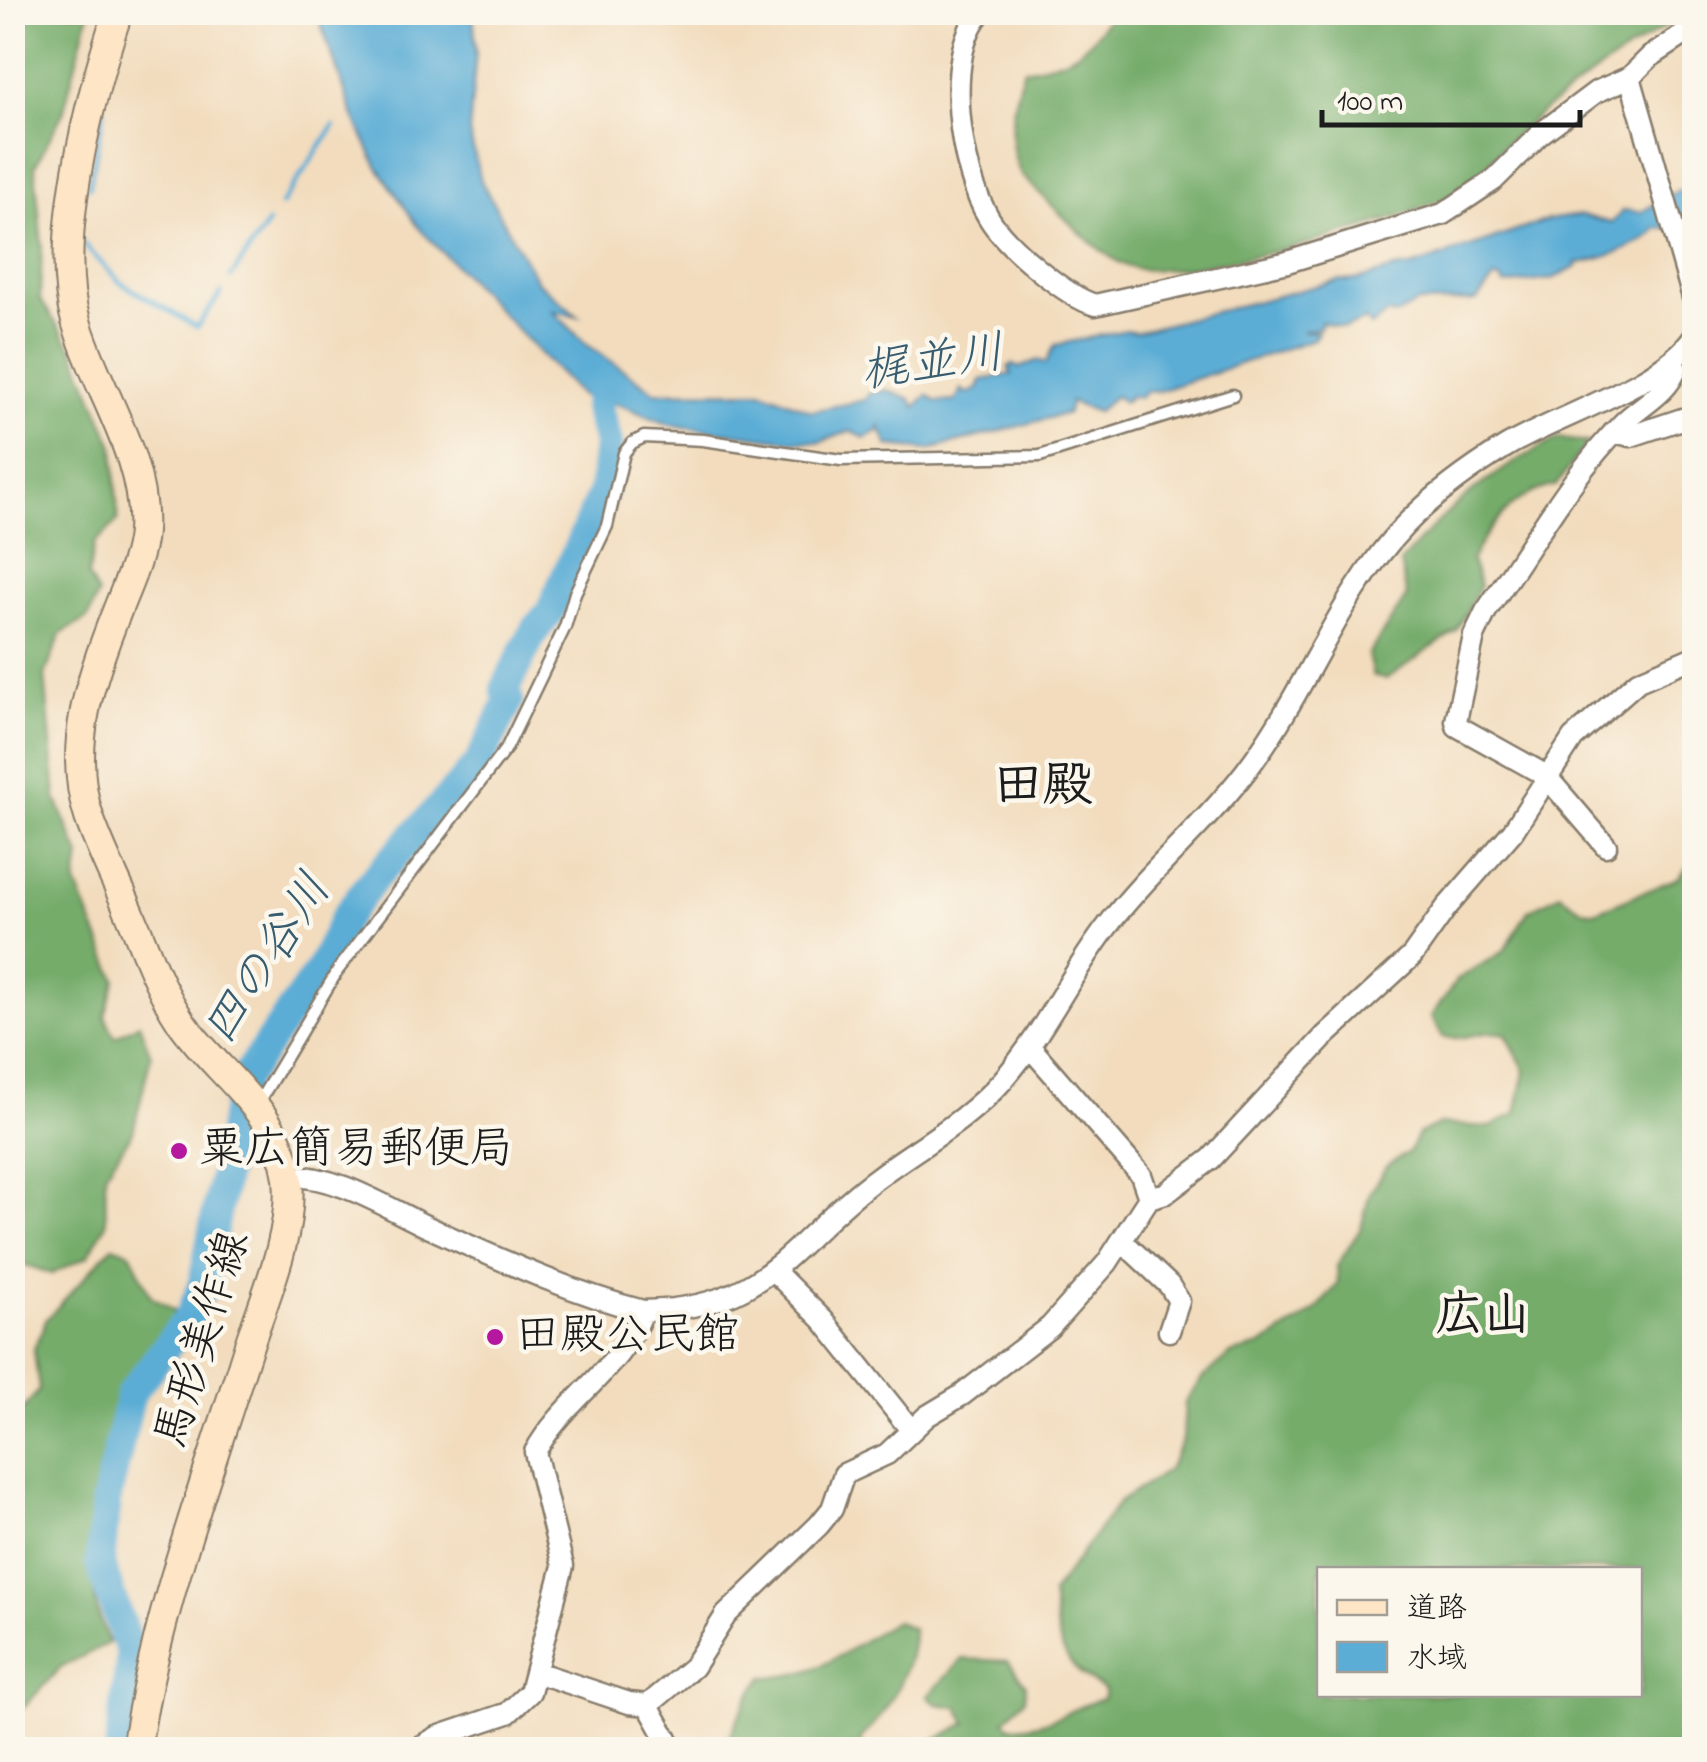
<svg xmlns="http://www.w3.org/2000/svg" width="1707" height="1762" font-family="'Indie Flower','Klee One',sans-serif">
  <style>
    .forest { fill: #75ac6a; stroke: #486443; stroke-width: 2.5; fill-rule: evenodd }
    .water { fill: #5badd6; stroke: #3c6479; stroke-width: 2.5 }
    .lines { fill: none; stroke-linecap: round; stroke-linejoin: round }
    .stream { stroke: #5badd6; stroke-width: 5 }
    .river { stroke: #5badd6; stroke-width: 30 }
    .lane-casing { stroke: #877c6c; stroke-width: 15 }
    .street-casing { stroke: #877c6c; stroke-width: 25 }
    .secondary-casing { stroke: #877c6c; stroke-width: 32 }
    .lane { stroke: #fff; stroke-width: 10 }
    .street { stroke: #fff; stroke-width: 20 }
    .secondary { stroke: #fde5c5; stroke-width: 28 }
    .poi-dot { fill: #b5179e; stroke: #fbf7ec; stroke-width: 4 }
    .labels { text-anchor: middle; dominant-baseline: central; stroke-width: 9; stroke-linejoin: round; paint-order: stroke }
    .poi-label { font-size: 45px; fill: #1c1c1c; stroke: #fbf7ec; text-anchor: start }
    .street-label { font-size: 45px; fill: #1c1c1c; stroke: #fbf7ec }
    .water-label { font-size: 48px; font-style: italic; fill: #385d70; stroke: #fbf7ec }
    .neighbourhood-label { font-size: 48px; font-weight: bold; fill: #1c1c1c; stroke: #fbf7ec }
    .quarter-label { font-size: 50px; font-weight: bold; fill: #1c1c1c; stroke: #fbf7ec }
  </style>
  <rect width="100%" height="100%" fill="#fbf7ec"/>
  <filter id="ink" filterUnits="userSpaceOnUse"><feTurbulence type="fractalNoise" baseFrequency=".01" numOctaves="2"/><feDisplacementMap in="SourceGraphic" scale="20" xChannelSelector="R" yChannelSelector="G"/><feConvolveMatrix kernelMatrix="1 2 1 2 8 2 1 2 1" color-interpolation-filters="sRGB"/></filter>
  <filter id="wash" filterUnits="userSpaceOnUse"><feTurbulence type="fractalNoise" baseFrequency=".0048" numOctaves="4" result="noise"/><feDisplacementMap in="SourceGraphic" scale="40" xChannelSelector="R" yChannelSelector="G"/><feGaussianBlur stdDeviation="2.25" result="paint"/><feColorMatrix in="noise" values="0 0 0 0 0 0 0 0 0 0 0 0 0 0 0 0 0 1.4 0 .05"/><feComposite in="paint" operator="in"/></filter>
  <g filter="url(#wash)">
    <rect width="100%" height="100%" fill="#f2dcbd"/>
    <path class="forest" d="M13,13H89L63,113L35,166L42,246L40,299L74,351L114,448L118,521L95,543L88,576L98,594L88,618L61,634L45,675L56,798L80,856L76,884L116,979L105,1016L115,1037L139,1023L151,1055L133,1132L105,1174L106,1224L88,1256L52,1274L23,1264L13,1269Z
      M1111,13H1687C1627,51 1567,88 1514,136C1497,151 1484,171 1467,186C1426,218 1167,289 1124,265C1086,245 1053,204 1021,175C1005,142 1012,102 1024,69C1073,60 1084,54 1111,13Z
      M1558,438L1587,443L1557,485C1514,493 1490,524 1471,561L1480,586L1456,631L1386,679L1373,676L1368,655L1407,596L1400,563C1451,503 1488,475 1558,438Z
      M1694,859V1749H918L967,1723L958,1707L937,1704L928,1696L962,1659L1008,1661L1026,1685L1025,1699L1005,1720L1010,1727C1058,1726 1063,1709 1103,1699L1105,1690C1059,1664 1058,1645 1052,1594L1118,1503L1168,1470L1183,1439L1185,1403L1202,1378L1231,1354L1261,1346L1315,1311L1338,1284L1337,1266L1361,1228L1370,1192L1387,1166L1409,1152L1418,1134L1440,1124L1490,1127L1516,1113L1525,1071L1506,1034C1479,1028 1467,1042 1443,1037L1431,1016L1458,979L1504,951L1528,911L1560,894L1583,910L1595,912L1678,878ZM1320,1570H1640V1694H1320Z
      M113,1246L130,1252L151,1296L174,1310C171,1341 146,1355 133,1381C105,1438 87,1536 95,1599C97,1614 104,1629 109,1643L61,1667L13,1719V1749V1421L39,1390L34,1349L46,1320Z
      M896,1621L913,1629C914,1666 887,1715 860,1739L864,1748L872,1749H722C738,1725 744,1697 764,1677C821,1679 849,1646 896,1621Z"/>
    <path class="water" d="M317,13H473L476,51L469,132L481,181L537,281L578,316L553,311L586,344L656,392L763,391L812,411L865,400L869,393L887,390L911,399L915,407L928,395L936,402L955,401L962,389L966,394L978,389L981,380L1012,374L1008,368L1012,364L1019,368L1038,360L1046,363L1055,345L1126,330L1136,332L1340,280C1365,284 1387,266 1412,267L1548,220L1581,215L1612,223L1623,210L1641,212L1679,190L1687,198L1694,195V231L1656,228C1648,245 1592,263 1576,263L1577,267L1552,279L1504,285L1501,279H1494L1476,301L1418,303L1394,316L1387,314L1370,326L1366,320L1345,328L1321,322L1319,328L1302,331L1318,332L1314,339L1156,392L1147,391L1139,398L1130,396L1124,402L1115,396L1097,412L1070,402L1068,413L929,450L888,446L879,424L880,430L865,438L851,431L820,442L793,441L670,425L615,403L605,407L580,395L419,228L377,166L354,117Z"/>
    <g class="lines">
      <path class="stream" d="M89,187L104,110
        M281,205L334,126
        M82,243L121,283L197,327L221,293
        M231,277L268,223"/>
      <path class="river" d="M119,1750L131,1654L100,1564L106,1502L131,1393L190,1316L202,1287L242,1081L320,969L345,917L371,882L478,765L509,701L505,689L534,631L550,612L603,491L608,443L598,408L601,378"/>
    </g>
  </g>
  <g filter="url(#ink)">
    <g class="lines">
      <g class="lane-casing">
        <path id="lane" d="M257,1105L338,970L507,747L565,627L575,593L607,526L624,453L632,443L644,437L703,440L841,460L1040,456L1233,395"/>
      </g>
      <g class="street-casing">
        <path id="street" d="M981,12C942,55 960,172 989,218C1005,245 1065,296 1095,305L1284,263L1443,214L1494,180L1540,134L1596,92L1630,77L1650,57L1694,28
          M1630,77L1694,301
          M1614,432L1631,436L1694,415
          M1606,846L1545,775L1457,726L1456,721L1474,636L1486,611C1530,549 1569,477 1623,423C1640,406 1668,393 1676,369L1673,362
          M287,1176C336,1174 387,1208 430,1228C499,1259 569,1292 643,1311C622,1369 564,1399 535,1452L563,1566L530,1692L508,1713L437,1737L415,1750
          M1149,1198L1166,1193L1211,1159L1325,1036L1412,956L1446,908L1513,831L1573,738L1638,681L1694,657
          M1122,1241L1169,1285L1179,1301L1169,1331
          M775,1272L823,1320L911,1430
          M643,1311C771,1309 789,1242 878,1177C921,1145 967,1121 1003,1080C1045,1032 1070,974 1109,924C1153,866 1212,819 1254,760C1309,684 1340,593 1405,525C1434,495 1471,468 1507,446C1559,415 1662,385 1694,337
          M536,1672L629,1703L648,1705L673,1750
          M648,1705L693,1667L726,1615L819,1525L832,1509L844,1474L887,1454L927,1416L962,1395L1050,1327L1107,1263L1149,1198L1141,1175L1030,1047"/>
      </g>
      <g class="secondary-casing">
        <path id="secondary" d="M118,12C91,92 52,241 76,321C96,390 147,457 142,532C140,559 127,585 117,611C91,676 66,747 89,817C100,849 116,880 129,911C145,948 158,987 180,1020C216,1074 279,1109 288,1178C294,1236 262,1303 245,1357C204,1488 156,1614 136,1750"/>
      </g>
      <use href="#lane" class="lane"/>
      <use href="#street" class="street"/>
      <use href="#secondary" class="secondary"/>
    </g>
  </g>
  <g class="poi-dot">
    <circle cx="179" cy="1151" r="10"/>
    <circle cx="495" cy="1337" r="10"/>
  </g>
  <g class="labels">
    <g class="poi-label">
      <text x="199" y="1151">粟広簡易郵便局</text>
      <text x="515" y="1337">田殿公民館</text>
    </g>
    <g class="street-label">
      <text transform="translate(204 1340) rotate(-73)">馬形美作線</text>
    </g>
    <g class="water-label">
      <text transform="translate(933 364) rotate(-8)">梶並川</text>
      <text transform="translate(269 960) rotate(-57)">四の谷川</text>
    </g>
    <g class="neighbourhood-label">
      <text x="1483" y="1317">広山</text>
    </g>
    <g class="quarter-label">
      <text x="1043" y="787">田殿</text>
    </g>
  </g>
  <rect width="1707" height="1762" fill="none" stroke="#fbf7ec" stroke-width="50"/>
  <rect x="1317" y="1567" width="325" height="130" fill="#fbf7ec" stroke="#a29f99" stroke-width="2.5"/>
  <rect x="1337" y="1600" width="50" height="15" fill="#fde5c5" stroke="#a29f99" stroke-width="2.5"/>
  <text x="1407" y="1617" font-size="30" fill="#1c1c1c">道路</text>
  <rect x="1337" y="1642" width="50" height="30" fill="#5badd6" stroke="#a29f99" stroke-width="2.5"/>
  <text x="1407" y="1667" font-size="30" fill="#1c1c1c">水域</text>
  <path d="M1322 110v15h258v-15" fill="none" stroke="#1c1c1c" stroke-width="5"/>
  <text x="1337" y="110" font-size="30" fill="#1c1c1c" stroke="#fbf7ec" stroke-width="8" paint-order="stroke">100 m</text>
</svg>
